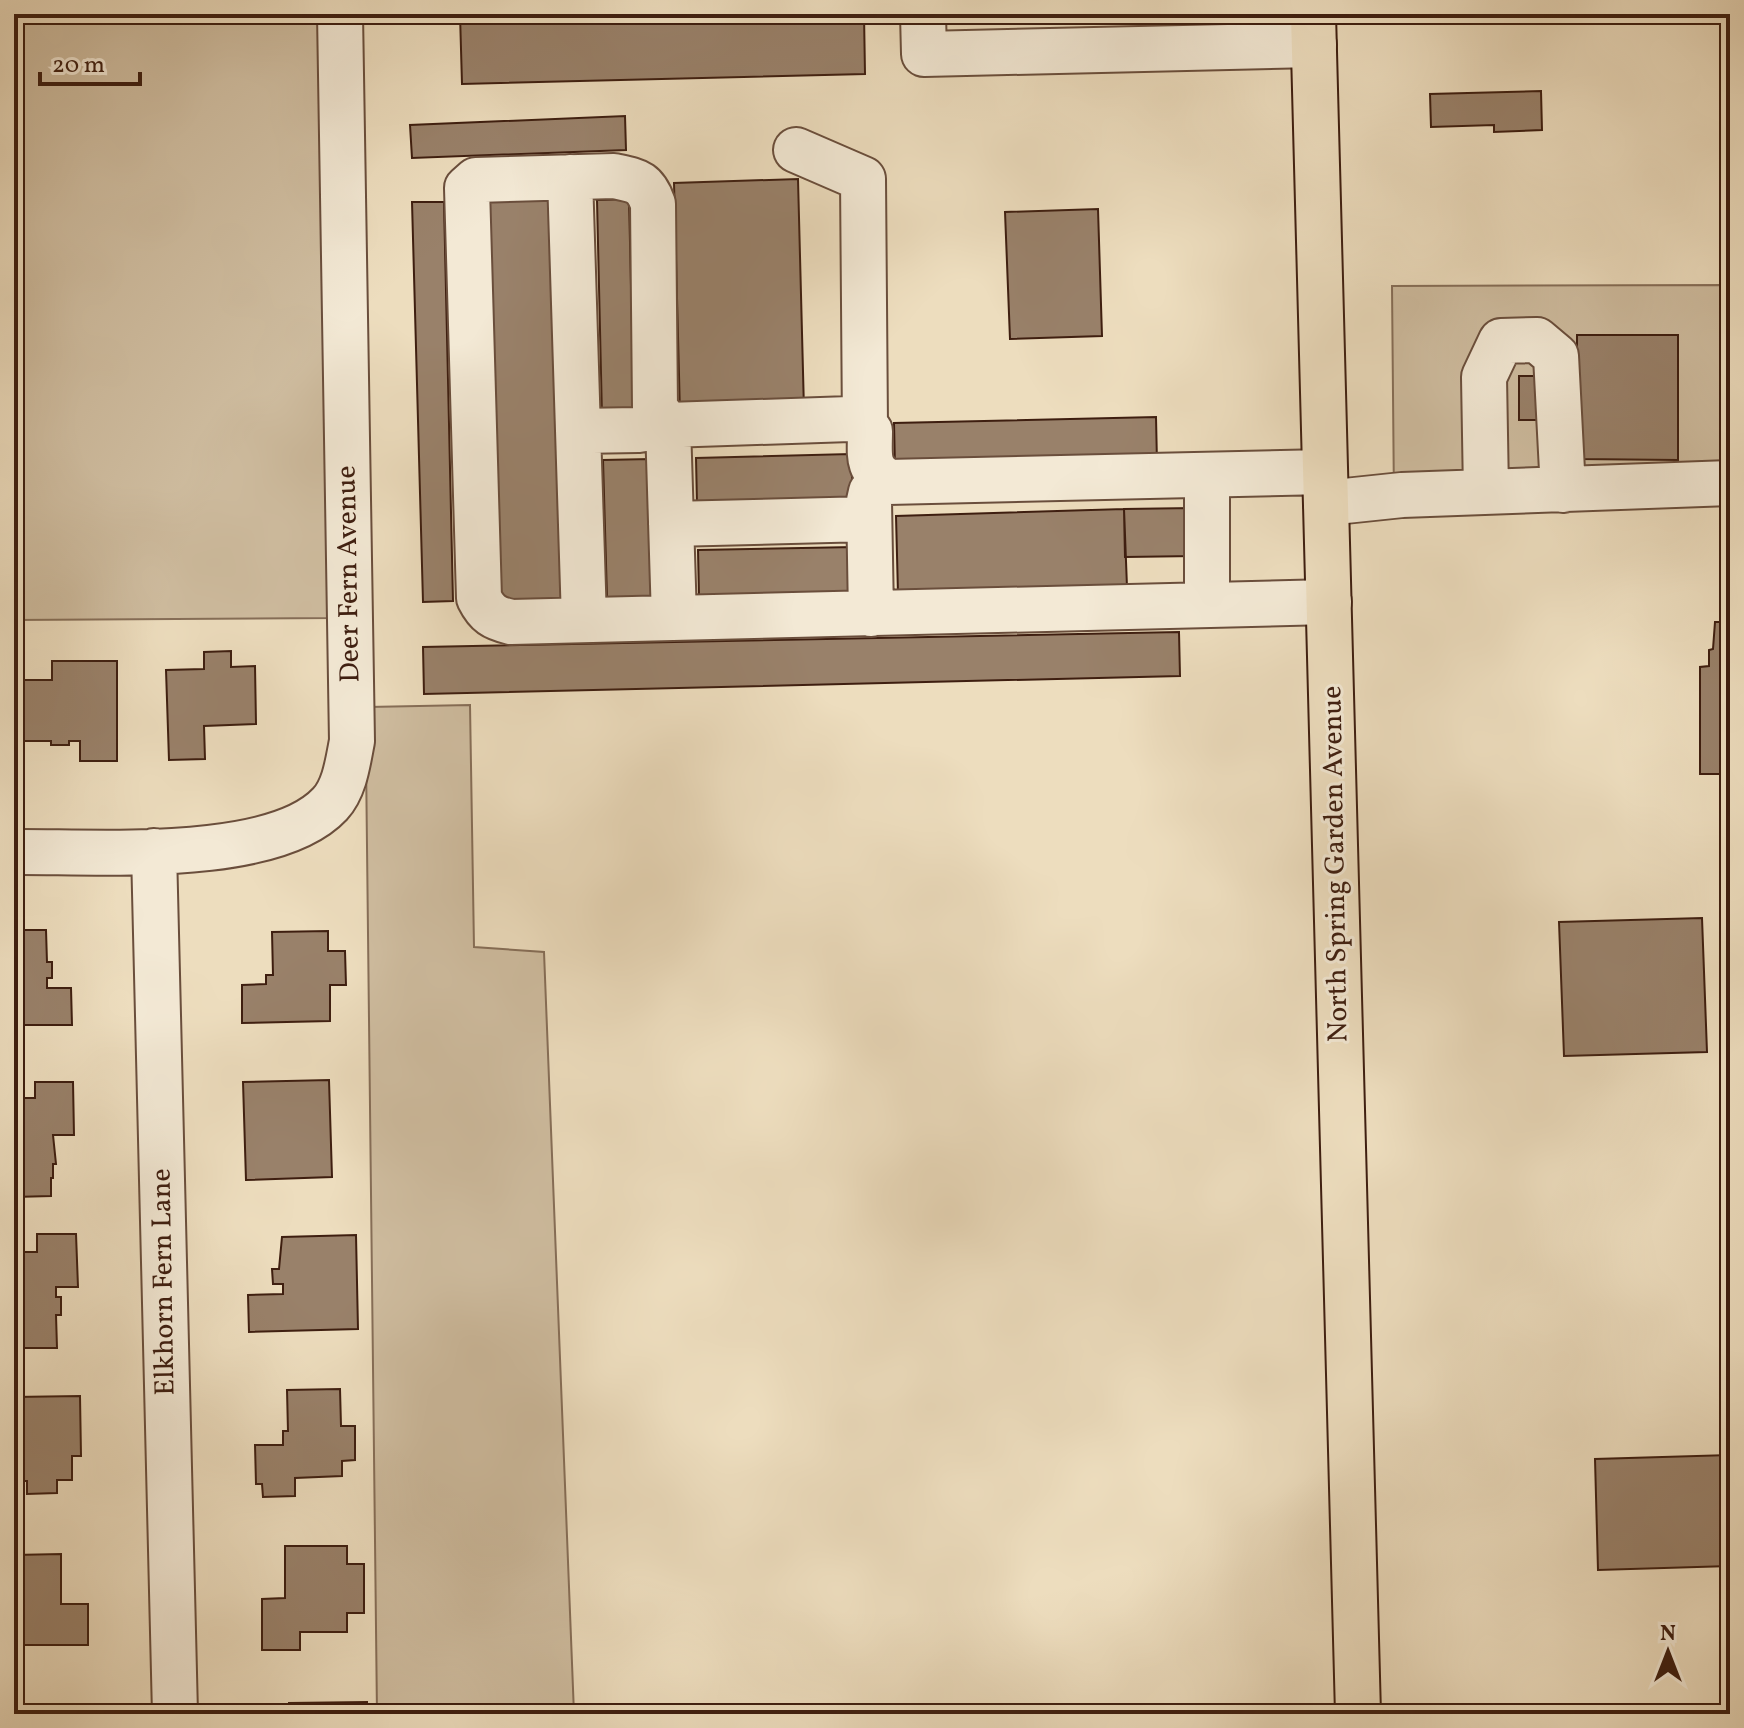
<svg xmlns="http://www.w3.org/2000/svg" width="1744" height="1728" font-family="Vollkorn,serif">
  <style>
    .green { fill: #cfbda0; stroke: #866e58; stroke-width: 2 }
    .building { fill: #99816a; stroke: #3e1e10; stroke-width: 2 }
    .lines { fill: none; stroke-linecap: round; stroke-linejoin: round }
    .minor-casing { stroke: #6a4e3c; stroke-width: 48 }
    .highway-casing { stroke: #3e1e10; stroke-width: 48 }
    .minor { stroke: #f3e9d5; stroke-width: 44 }
    .highway { stroke: #edddbe; stroke-width: 44 }
    .labels { text-anchor: middle; dominant-baseline: central; stroke-width: 6; stroke-linejoin: round; paint-order: stroke }
    .street-label { font-size: 28px; fill: #3e1e10; stroke: #f3e9d5 }
  </style>
  <rect width="100%" height="100%" fill="#edddbe"/>
  <filter id="stains"><feTurbulence type="fractalNoise" baseFrequency=".0025" numOctaves="4"/><feColorMatrix values="0 0 0 0 .2 0 0 0 0 .09 0 0 0 0 .02 0 0 0 .5 -.17"/></filter>
  <radialGradient id="worn" r=".72"><stop offset=".6" stop-color="#630" stop-opacity="0"/><stop offset="1" stop-color="#630" stop-opacity=".3"/></radialGradient>
  <path class="green" d="M14,14H323L333,618L14,620Z
    M1730,285V501L1394,502L1392,286Z
    M470,705L474,947L544,952L574,1714H377L366,759L368,707Z"/>
  <path class="building" d="M460,14H864L865,74L462,84Z
    M1541,91L1542,130L1494,132V125L1431,127L1430,94Z
    M625,116L626,150L412,158L410,125Z
    M798,179L804,410L680,413L674,183Z
    M553,199L562,599L499,601L489,201Z
    M629,199L634,415L602,416L597,200Z
    M412,202H444L453,601L423,602Z
    M1098,209L1102,336L1010,339L1005,212Z
    M1577,335H1678V460L1578,459V420H1519V376H1577Z
    M1156,417L1157,463L895,468L894,423Z
    M851,454L853,500L697,504L696,458Z
    M651,459L654,596L607,598L603,460Z
    M1194,508L1195,556L1125,557L1124,509Z
    M1124,509L1127,587L898,594L896,516Z
    M855,547L856,594L699,597L698,550Z
    M1715,622H1730V774H1700V667L1709,666V650L1713,649Z
    M1179,632L1180,676L424,694L423,647Z
    M231,651V667L255,666L256,724L204,726L205,759L169,760L166,670L204,669V652Z
    M52,661H117V761H80V741H69V745H51V741H20V680H52Z
    M1702,918L1707,1052L1564,1056L1559,922Z
    M14,930H46L47,962H52V978H47V988H71L72,1025H14Z
    M328,931V951H345L346,985H330V1021L242,1023V985L266,984V975H273L272,932Z
    M329,1080L332,1177L246,1180L243,1082Z
    M35,1082H73L74,1135H53L56,1164H53V1178H51V1196L14,1197V1098H35Z
    M37,1234H76L78,1287H56V1297H61V1315H56L57,1348H14V1252H37Z
    M356,1235L358,1329L249,1332L248,1295L283,1294V1284H273L272,1269H279L282,1237Z
    M340,1389L341,1426H355V1460L342,1461V1476L295,1478V1496L263,1497L262,1484H256L255,1445H283V1431H288L287,1390Z
    M80,1396L81,1456H72V1480H57V1493L27,1494V1481H14V1397Z
    M1730,1455V1566L1598,1570L1595,1459Z
    M285,1546H347V1564H364V1613H347V1632H300V1650H262V1599L285,1598Z
    M61,1554V1604H88V1645H14V1555Z
    M367,1702V1714H289V1703Z
    M68,1705L69,1714H14V1706Z"/>
  <g class="lines">
    <g class="minor-casing">
      <path id="minor" d="M923,14L924,54L1314,45
        M796,150L863,179L865,427
        M570,177L584,620
        M578,431L638,430L668,425L674,618
        M1325,472L888,482C866,468 870,456 870,431L860,422L850,419L668,425L655,408L653,204C645,181 637,181 614,176L476,180L467,188L479,598C487,614 494,618 511,622L1329,602
        M1207,475V605
        M871,492L869,501L871,614
        M1486,492L1484,377L1501,341L1537,340L1556,356L1563,490
        M1326,503L1402,495L1730,483
        M671,524L869,519
        M154,851L175,1714
        M14,852C94,851 273,865 330,804C345,788 348,761 352,741L340,14"/>
    </g>
    <g class="highway-casing">
      <path id="highway" d="M1313,14L1358,1714"/>
    </g>
    <use href="#minor" class="minor"/>
    <use href="#highway" class="highway"/>
  </g>
  <g class="labels">
    <g class="street-label">
      <text transform="translate(349 574) rotate(-91)">Deer Fern Avenue</text>
      <text transform="translate(1336 864) rotate(-91)">North Spring Garden Avenue</text>
      <text transform="translate(164 1282) rotate(-91)">Elkhorn Fern Lane</text>
    </g>
  </g>
  <rect width="1744" height="1728" fill="none" stroke="#edddbe" stroke-width="48"/>
  <rect x="16" y="16" width="1712" height="1696" fill="none" stroke="#3e1e10" stroke-width="4"/>
  <rect x="24" y="24" width="1696" height="1680" fill="none" stroke="#3e1e10" stroke-width="2"/>
  <g transform="translate(1668 1652)" stroke="#f3e9d5" stroke-width="6" paint-order="stroke">
  <path d="M0-6L14 30L0 20L-14 30Z" fill="#3e1e10"/>
  <text y="-12" font-size="22" font-weight="bold" text-anchor="middle" fill="#3e1e10">N</text>
  </g>
  <path d="M40 72v12h100v-12" fill="none" stroke="#3e1e10" stroke-width="4"/>
  <text x="52" y="72" font-size="24" fill="#3e1e10" stroke="#f3e9d5" stroke-width="6" paint-order="stroke">20 m</text>
  <rect width="100%" height="100%" filter="url(#stains)"/>
  <rect width="100%" height="100%" fill="url(#worn)"/>
</svg>
